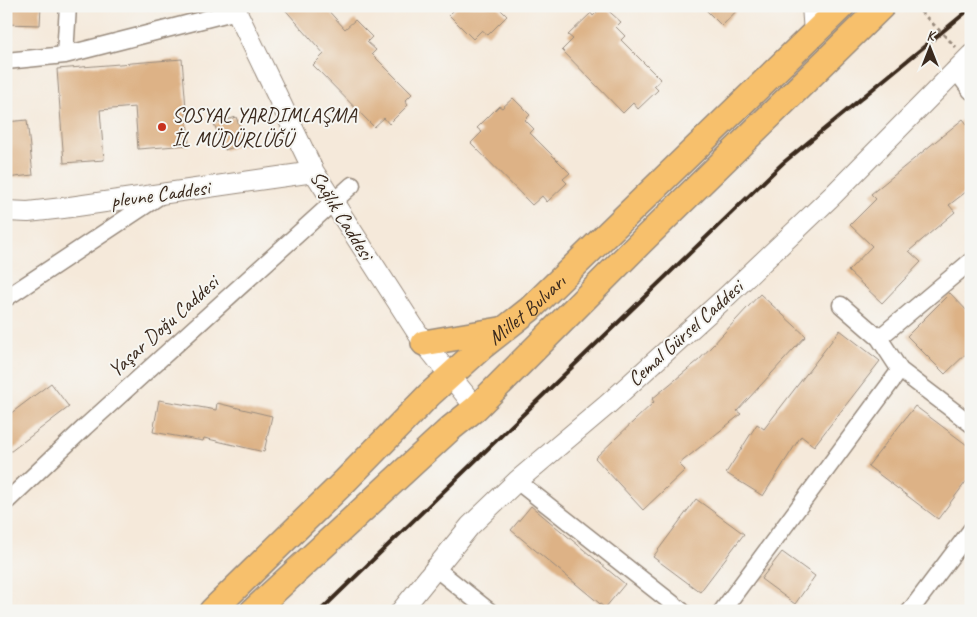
<svg xmlns="http://www.w3.org/2000/svg" width="977" height="617" font-family="Caveat,sans-serif">
  <style>
    .building { fill: #ddb286 }
    .lines { fill: none; stroke-linecap: round; stroke-linejoin: round }
    .minor-casing { stroke: #988a7c; stroke-width: 19 }
    .tertiary-casing { stroke: #988a7c; stroke-width: 22 }
    .primary-casing { stroke: #988a7c; stroke-width: 28 }
    .minor { stroke: #fff; stroke-width: 16 }
    .tertiary { stroke: #fff; stroke-width: 20 }
    .primary { stroke: #f7c06c; stroke-width: 25 }
    .rail { stroke: #3b2a1e; stroke-width: 4 }
    .path-bridge { stroke: #988a7c; stroke-width: 3; stroke-dasharray: 4 4; stroke-linecap: butt }
    .poi-dot { fill: #c8321e; stroke: #f6f6f2; stroke-width: 2 }
    .labels { text-anchor: middle; dominant-baseline: central; stroke-width: 4; stroke-linejoin: round; paint-order: stroke }
    .poi-label { font-size: 21px; fill: #3b2a1e; stroke: #f6f6f2; text-anchor: start }
    .street-label { font-size: 21px; fill: #3b2a1e; stroke: #f6f6f2 }
  </style>
  <rect width="100%" height="100%" fill="#f6f6f2"/>
  <filter id="ink" filterUnits="userSpaceOnUse"><feTurbulence type="fractalNoise" baseFrequency=".02" numOctaves="2"/><feDisplacementMap in="SourceGraphic" scale="10" xChannelSelector="R" yChannelSelector="G"/><feConvolveMatrix kernelMatrix="1 2 1 2 8 2 1 2 1" color-interpolation-filters="sRGB"/></filter>
  <filter id="wash" filterUnits="userSpaceOnUse"><feTurbulence type="fractalNoise" baseFrequency=".0096" numOctaves="4" result="noise"/><feDisplacementMap in="SourceGraphic" scale="20" xChannelSelector="R" yChannelSelector="G"/><feGaussianBlur stdDeviation="1.12" result="paint"/><feColorMatrix in="noise" values="0 0 0 0 0 0 0 0 0 0 0 0 0 0 0 0 0 1.4 0 .05"/><feComposite in="paint" operator="in"/></filter>
  <g filter="url(#wash)">
    <rect width="100%" height="100%" fill="#f5e9da"/>
    <g id="blocks">
      <path class="building" d="M6,6H41L40,25L6,24Z
        M282,6H324L345,29L355,20L372,37L367,42L376,50L372,54L412,94L405,101L408,105L389,124L384,118L374,127L313,65L324,54Z
        M458,6H497L507,16L488,35L482,30L473,39L449,15Z
        M603,6L621,22L616,27L625,36L621,40L661,80L654,86L658,90L638,109L633,103L623,113L562,50L573,39L568,35L591,13L593,16Z
        M702,6H741L722,26Z
        M182,59L189,145L138,149L135,107L100,110L104,160L64,163L57,69Z
        M513,98L530,115L525,120L534,129L530,133L570,173L563,179L567,183L547,202L542,196L532,205L471,143L482,132L477,128L499,106L502,108Z
        M236,117L246,143L225,150L214,124Z
        M963,119L971,129V188L949,205L955,212L909,251L921,262L882,303L848,271L872,246L850,225L876,199L871,194Z
        M27,120L33,175L6,178V122Z
        M950,293L971,315V349L945,374L907,336Z
        M760,294L806,336L737,411L741,414L679,464L685,470L643,510L595,458L654,402L652,399L699,360Z
        M840,330L880,361L814,446L801,436L763,496L726,473L757,424L764,429Z
        M51,383L69,407L6,455V417Z
        M159,400L216,410L217,403L272,416L264,452L204,438L203,441L153,432Z
        M915,406L971,448V475L938,519L868,466Z
        M696,499L744,534L700,592L653,557Z
        M531,506L625,584L605,608L511,530Z
        M782,552L815,576L795,604L761,579Z"/>
    </g>
  </g>
  <g filter="url(#ink)">
    <use href="#blocks" fill-opacity="0" stroke="#988a7c" stroke-width="1"/>
    <g class="lines">
      <g class="minor-casing">
        <path id="minor" d="M65,55L68,6
          M6,61L65,55L237,11
          M955,69L971,91
          M6,298L161,195
          M841,305L879,338L900,370L971,424
          M879,338L971,261
          M517,481L682,611
          M6,502L85,427L352,185
          M434,567L489,611
          M722,611L900,370
          M910,611L971,530"/>
      </g>
      <g class="tertiary-casing">
        <path id="tertiary" d="M234,6L314,172L424,343L476,408
          M812,6L814,33
          M6,211L28,212L63,208L314,172
          M401,611L470,526L517,481L607,405L726,297L832,196L971,55"/>
      </g>
      <g class="primary-casing">
        <g id="primary">
          <path d="M424,343L500,330"/>
          <path id="s1" d="M212,611L344,482L429,395L483,346L530,309L842,6"/>
          <path d="M253,611L451,428L476,408L641,242L882,6"/>
        </g>
      </g>
      <use href="#minor" class="minor"/>
      <use href="#tertiary" class="tertiary"/>
      <use href="#primary" class="primary"/>
      <path class="rail" d="M320,611L783,163L971,8"/>
      <path class="path-bridge" d="M915,6L956,47"/>
    </g>
  </g>
  <circle class="poi-dot" cx="162" cy="127" r="5"/>
  <g class="labels">
    <g class="poi-label">
      <text x="172" y="115">SOSYAL YARDIMLAŞMA<tspan x="172" dy="24">İL MÜDÜRLÜĞÜ</tspan></text>
    </g>
    <g class="street-label">
      <text transform="translate(160 194) rotate(-8)">plevne Caddesi</text>
      <text transform="translate(342 215) rotate(58)">Sağlık Caddesi</text>
      <text stroke="none"><textPath href="#s1" startOffset="436">Millet Bulvarı</textPath></text>
      <text transform="translate(163 326) rotate(-42)">Yaşar Doğu Caddesi</text>
      <text transform="translate(685 333) rotate(-42)">Cemal Gürsel Caddesi</text>
    </g>
  </g>
  <rect width="977" height="617" fill="none" stroke="#f6f6f2" stroke-width="25"/>
  <g transform="translate(930 48)" stroke="#f6f6f2" stroke-width="4" paint-order="stroke">
  <path d="M0-4L9 19L0 12L-9 19Z" fill="#3b2a1e"/>
  <text y="-8" font-size="14" font-weight="bold" text-anchor="middle" fill="#3b2a1e">K</text>
  </g>
</svg>
